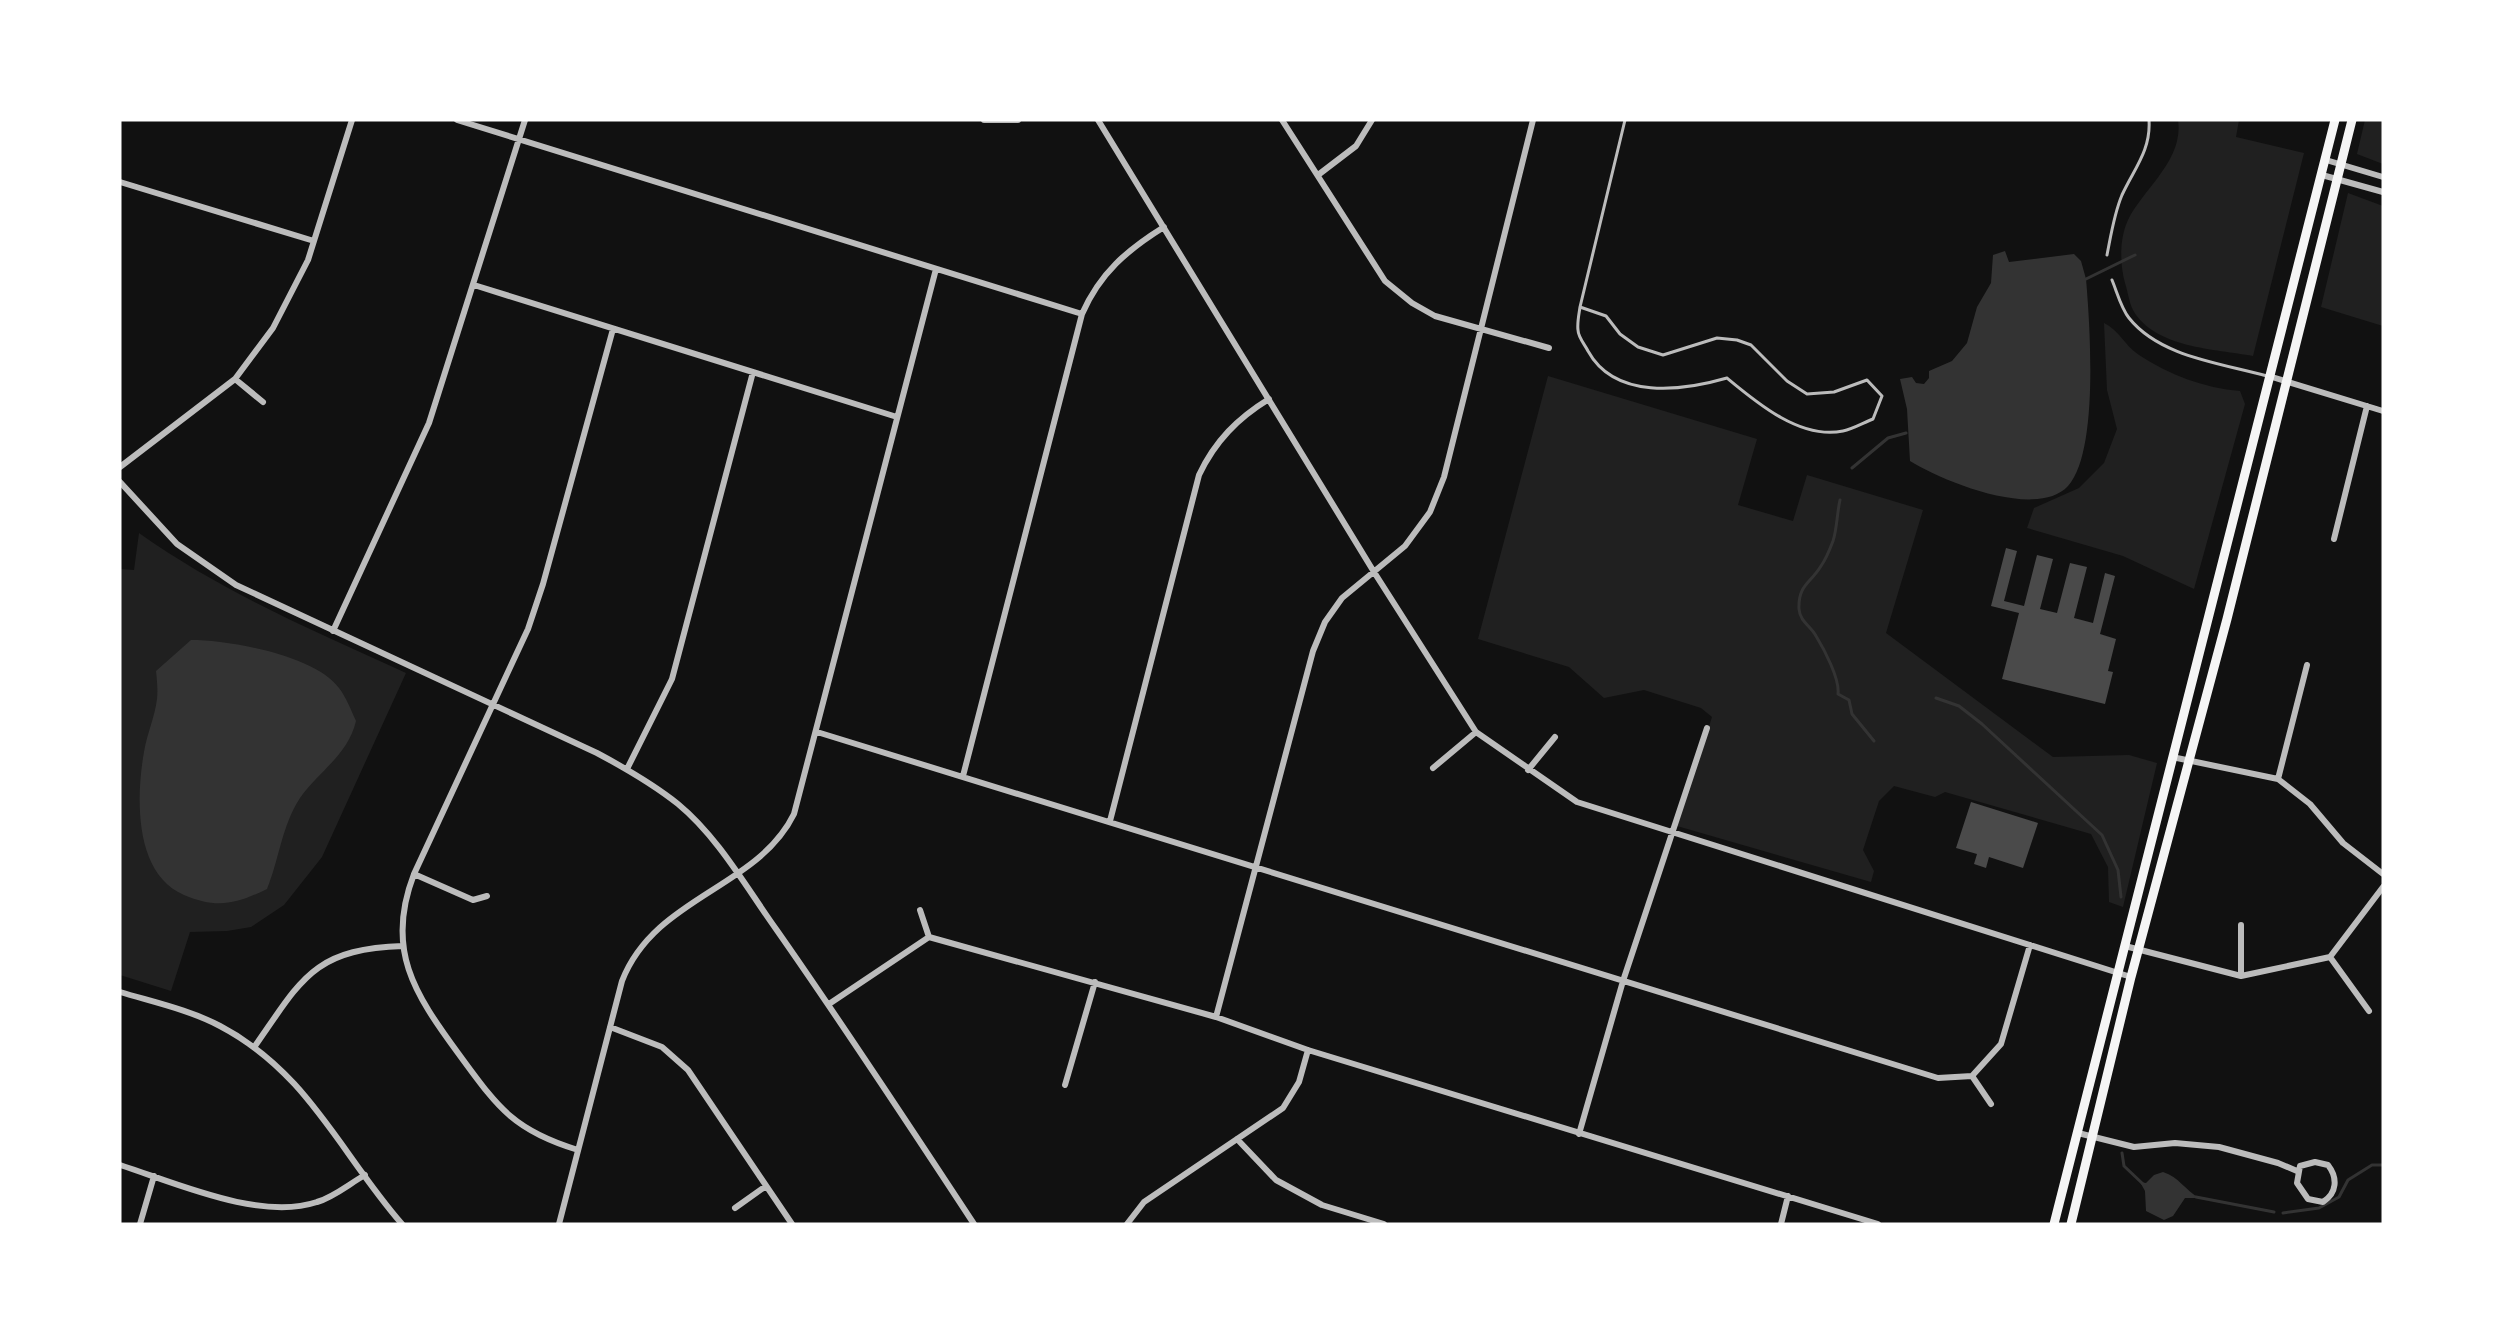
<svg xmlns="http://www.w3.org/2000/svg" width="2503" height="1344" font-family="Barlow,sans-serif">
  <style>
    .green { fill: #202020 }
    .water { fill: #333 }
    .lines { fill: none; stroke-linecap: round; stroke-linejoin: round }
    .stream { stroke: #333; stroke-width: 3 }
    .building { fill: #4a4a4a }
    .service { stroke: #bcbcbc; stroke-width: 3 }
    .minor { stroke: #bcbcbc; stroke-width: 6 }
    .secondary { stroke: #f5f5f5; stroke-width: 9 }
  </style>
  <rect width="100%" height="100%" fill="#111"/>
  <path class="green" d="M2178,120H2239L2236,137L2304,153L2253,356C2216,349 2154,348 2133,310C2129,302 2128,292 2125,283C2120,265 2119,239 2128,220C2144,188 2184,160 2178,120Z
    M2365,120H2383V164L2357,154Z
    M2348,193L2383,206V326L2321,307Z
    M2104,323C2119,330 2125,346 2139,355C2170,375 2204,388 2240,391L2245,404L2194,589L2123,556L2027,528L2034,508L2079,488L2104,463L2117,429L2107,390Z
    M1548,376L1757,439L1738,505L1793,521L1807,475L1923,510L1886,633L2053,757L2129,755L2157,763L2123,907L2109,902L2108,867L2091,834L1945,792L1935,797L1894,786L1879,801L1863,850L1874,871L1871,882L1677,826L1712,717L1701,708L1644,690L1604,698L1569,667L1478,639Z
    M139,533C224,593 312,630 406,673L322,857L284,905L251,927L227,931L190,932L171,991L120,975V569L134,570Z"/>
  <path class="water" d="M2005,251L2009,262L2074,254L2081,261L2086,279C2090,325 2099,452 2068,486C2037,520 1942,481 1910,461L1907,409L1900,379L1912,377L1916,383L1924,384L1929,378V371L1952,361L1967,343L1977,307L1991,283L1993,255Z
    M191,640C229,640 315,655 339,688C346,697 351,710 356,721C348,755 319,771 300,798C282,825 279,860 267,889C236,904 217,909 184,895C134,874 136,797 144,752C147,734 155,716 157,699C158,690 157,680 156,671Z
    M2163,1172C2179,1177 2185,1190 2199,1198H2185L2173,1216L2164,1220L2146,1211L2145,1191L2140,1182L2146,1183L2154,1175Z"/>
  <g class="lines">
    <path class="stream" d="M2086,279L2135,255
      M1852,468L1888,438L1906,433
      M1840,500C1837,513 1837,529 1833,541C1830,549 1826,559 1821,566C1810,584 1798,585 1799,609C1800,622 1811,626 1816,636C1824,649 1840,679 1838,694L1849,700L1852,714L1874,741
      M1936,698L1959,706L1982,724L2102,835L2118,870L2121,897
      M2122,1153L2124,1166L2143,1184
      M2196,1197L2274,1212
      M2283,1213L2319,1208L2339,1197L2348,1180L2372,1165H2383"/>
  </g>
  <path class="building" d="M2006,548L2017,551L2004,601L2024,606L2037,555L2053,559L2040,609L2057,613L2070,563L2087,567L2074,618L2093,623L2105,573L2115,576L2100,634L2116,639L2108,671L2113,672L2105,704L2002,679L2019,613L1991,606Z
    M1971,802L2038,823L2023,868L1989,857L1986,868L1974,864L1977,854L1956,848Z"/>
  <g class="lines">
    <path class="service" d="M2107,255C2111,235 2114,214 2122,195C2134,169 2151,150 2149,120
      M2112,280C2117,292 2121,308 2129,318C2160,357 2221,363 2267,376
      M1580,307L1606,316L1620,334L1638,347L1663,355L1717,338L1737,340L1751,345L1787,381L1807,394L1834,392L1867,380L1882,396L1873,419C1863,423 1853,429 1843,431C1801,440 1757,403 1727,378C1682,391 1615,400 1588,351C1585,345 1578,337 1578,330C1577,323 1579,314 1580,307L1625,120"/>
    <path class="minor" d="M457,120L1082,314
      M984,120H1018
      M1098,120L1374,572L1476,732L1577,802L2131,977
      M1282,120L1385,281L1412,303L1435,316L1549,348
      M2326,160L2383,177
      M1318,175L1356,146L1372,120
      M2322,175L2383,192
      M120,182L314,241
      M474,285L897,417
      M2272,377L2383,411
      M235,379L263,402
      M120,467L235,379L273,328L308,260L352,120
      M120,482L177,544L236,585L597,753C625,768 653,784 678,804C718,837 746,887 776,929C844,1026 909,1125 974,1224
      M2334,539L2367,406
      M333,631L429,423L525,120
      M817,732L1938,1078L1972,1076L2001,1044L2030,945
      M2172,757L2278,779L2310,804L2343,843L2383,874
      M1433,768L1476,732
      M627,769L672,679L753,372
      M1528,770L1555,737
      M963,776L1082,314C1100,273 1127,250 1164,227
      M2278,779L2307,665
      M1110,821L1199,475C1215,441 1238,418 1269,399
      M414,874L473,900L487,896
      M920,910L929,937
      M2241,925V976
      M2125,946L2241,976L2330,957L2383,887
      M2330,957L2369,1011
      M120,992C153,1002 190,1010 220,1026C308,1072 340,1153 402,1224
      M829,1004L929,937L1216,1017L1308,1050L1878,1224
      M1216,1017L1313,651L1325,622L1342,598L1405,546L1430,512L1444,477L1533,120
      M610,1027L662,1047L688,1070L792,1224
      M255,1046C302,979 313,949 403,946
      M1972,1076L1991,1104
      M1065,1085L1095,982
      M2078,1133L2134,1147L2175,1143L2219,1147L2278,1163L2297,1171
      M1579,1134L1623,981L1707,728
      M1237,1139L1276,1180L1322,1205L1384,1224
      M578,1150C512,1130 497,1106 458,1053C414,993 385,949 414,874L528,629L543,584L613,329
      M2315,1162L2328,1165C2338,1178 2337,1193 2323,1202L2308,1199L2297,1183L2300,1166Z
      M120,1165C176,1183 260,1221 317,1202C334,1197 349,1184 365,1175
      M735,1208L766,1186
      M140,1224L154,1176
      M559,1224L622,981C655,896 757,889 794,814L936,269
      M1127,1224L1144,1202L1283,1108L1299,1082L1308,1050
      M1781,1224L1788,1196"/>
    <path class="secondary" d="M2054,1224L2335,120
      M2071,1224L2131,977L2227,619L2352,120"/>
  </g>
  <rect width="2503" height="1344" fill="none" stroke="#ffffff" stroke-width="243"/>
</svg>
